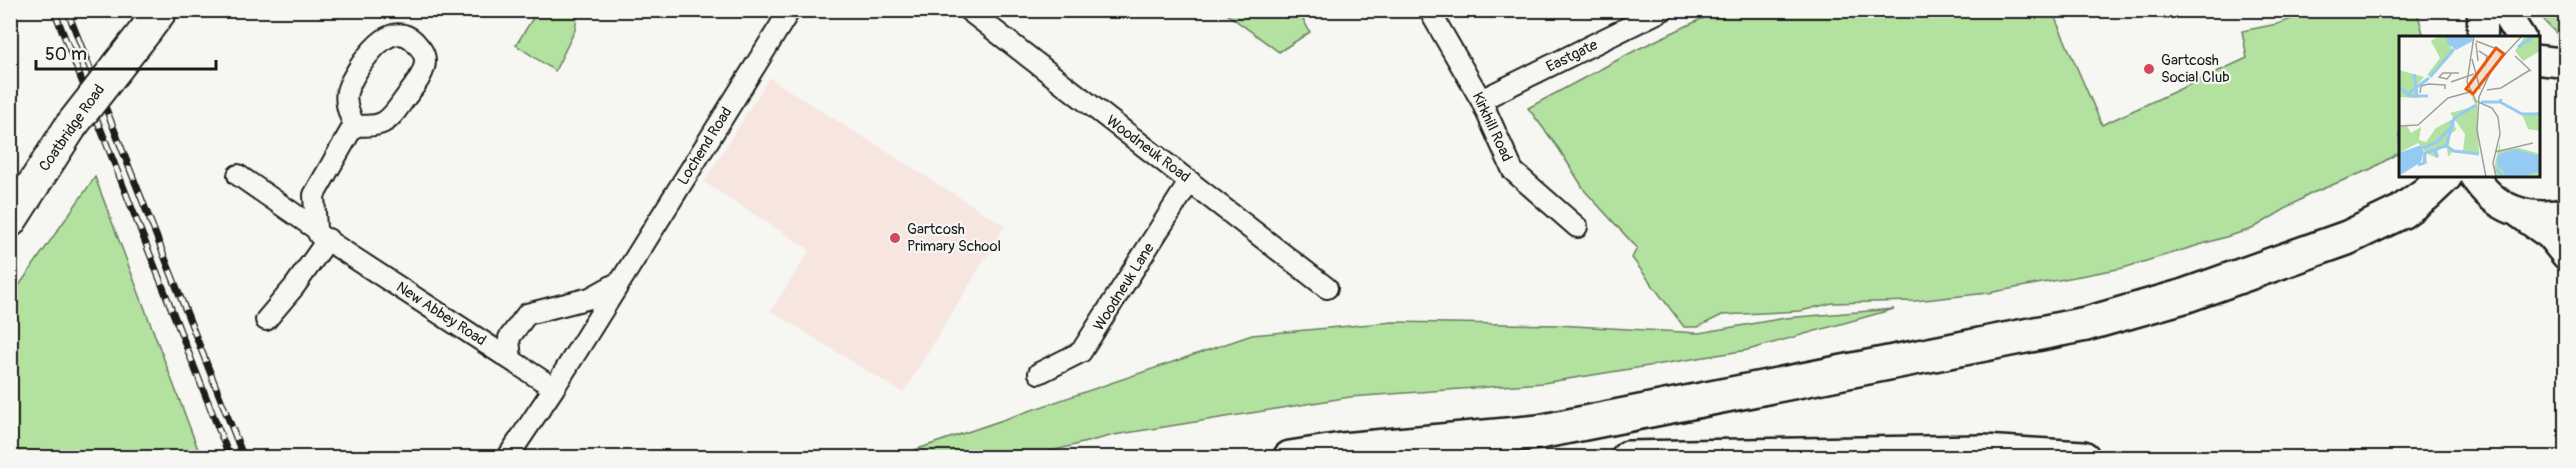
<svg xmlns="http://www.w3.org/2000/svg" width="2576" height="468" font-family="Pangolin,sans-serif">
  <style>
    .built { fill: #f7e5e0 }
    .green { fill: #b2e1a0; stroke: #677e5e; stroke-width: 1.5 }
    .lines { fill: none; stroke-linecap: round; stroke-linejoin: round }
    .street-casing { stroke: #1c1c1c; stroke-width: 24 }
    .secondary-casing { stroke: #1c1c1c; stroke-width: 33 }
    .primary-casing { stroke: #1c1c1c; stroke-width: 36 }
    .highway-casing { stroke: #1c1c1c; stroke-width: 38 }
    .street { stroke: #f6f6f2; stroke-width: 20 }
    .secondary { stroke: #f6f6f2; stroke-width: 28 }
    .primary { stroke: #f6f6f2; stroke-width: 32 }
    .highway { stroke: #f6f6f2; stroke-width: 33 }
    .rail-casing { stroke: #1c1c1c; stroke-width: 7 }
    .rail { stroke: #f6f6f2; stroke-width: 4.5; stroke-dasharray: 14; stroke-linecap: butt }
    .primary-bridge-casing { stroke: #1c1c1c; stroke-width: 36; stroke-linecap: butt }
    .primary-bridge { stroke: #f6f6f2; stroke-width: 32 }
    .poi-dot { fill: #d1495b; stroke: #f6f6f2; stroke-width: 2 }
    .labels { text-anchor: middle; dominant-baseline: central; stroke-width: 4.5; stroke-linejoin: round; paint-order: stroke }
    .street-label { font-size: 15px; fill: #1c1c1c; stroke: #f6f6f2 }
    .poi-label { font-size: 15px; fill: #1c1c1c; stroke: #f6f6f2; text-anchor: start }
    .inset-river { fill: none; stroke: #95cbf3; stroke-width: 3 }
    .inset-road { fill: none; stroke: #9f9f9c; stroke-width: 1.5 }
    .view { fill: #e8590c; fill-opacity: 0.15; stroke: #e8590c; stroke-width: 3 }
    .inset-edge { fill: none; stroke: #1c1c1c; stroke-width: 3 }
  </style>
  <rect width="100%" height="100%" fill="#f6f6f2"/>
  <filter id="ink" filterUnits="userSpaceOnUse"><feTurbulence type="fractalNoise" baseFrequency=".0167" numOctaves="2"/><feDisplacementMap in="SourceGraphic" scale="12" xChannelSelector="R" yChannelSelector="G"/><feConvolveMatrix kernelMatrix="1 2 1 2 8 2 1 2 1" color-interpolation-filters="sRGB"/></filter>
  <g filter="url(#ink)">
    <path class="built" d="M769,78L1005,226L903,393L771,311L810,250L704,182Z"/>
    <path class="green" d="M538,10L578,11L575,30L555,71L516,45Z
      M1223,11H1298L1310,32L1279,52Z
      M1718,11H2052L2102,125L2247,58L2242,31L2277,24L2316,11H2417L2424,37L2400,38V152L2371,169L2310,194L2252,229L2123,268L1988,293L1915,301L1832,303L1801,311L1722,315L1698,327H1684L1632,258L1637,248L1585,191L1559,149L1528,108L1638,49Z
      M2539,11H2565V42L2546,23Z
      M95,177L201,457H11V297Z
      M1894,309L1748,350L1543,383L1350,397L1114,435L1028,457H894L1252,335L1393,322L1557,325L1699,333L1785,318Z"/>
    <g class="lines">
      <g class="street-casing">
        <path id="street" d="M968,10L1327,288
          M1429,10L1481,100L1513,171L1577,227
          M1481,100L1663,10
          M238,175L316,229L319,235L554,388
          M316,229L314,195L354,125C342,97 344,92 360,66C371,50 393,21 414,41C419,47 425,52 425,61C425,75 411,90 403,101C388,123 382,128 354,125
          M266,320L294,287L328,239
          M511,360L509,338L527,314L590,298L619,282
          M1039,373L1081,352L1190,181
          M507,458L554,388L790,10"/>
      </g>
      <g class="secondary-casing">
        <path id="secondary" d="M2503,10L2521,38
          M2482,38V10
          M2538,60L2566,63
          M2474,176C2494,209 2528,221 2566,213
          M2519,213L2550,235L2566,255"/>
      </g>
      <g class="primary-casing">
        <path id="primary" d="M146,30L161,10
          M10,221L71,126"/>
      </g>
      <g class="highway-casing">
        <path id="highway" d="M1290,458L1342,450L1539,432L2086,324L2184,296L2347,238L2401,212L2426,194L2445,176
          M1628,458L1983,452L2083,458"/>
      </g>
      <use href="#street" class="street"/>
      <use href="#secondary" class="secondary"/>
      <use href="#primary" class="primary"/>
      <use href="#highway" class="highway"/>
      <g class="rail-casing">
        <path id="rail" d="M54,10L230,458
          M67,10L244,458"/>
      </g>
      <use href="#rail" class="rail"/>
      <g class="primary-bridge-casing">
        <path id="primary-bridge" d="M71,126L146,30"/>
      </g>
      <use href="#primary-bridge" class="primary-bridge"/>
    </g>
  </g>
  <g class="poi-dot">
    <circle cx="2149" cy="69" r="6"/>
    <circle cx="895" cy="238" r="6"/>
  </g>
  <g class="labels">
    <g class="street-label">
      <text transform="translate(1572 56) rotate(-26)">Eastgate</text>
      <text transform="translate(1492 127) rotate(65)">Kirkhill Road</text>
      <text transform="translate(72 128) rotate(-55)">Coatbridge Road</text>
      <text transform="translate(705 146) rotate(-58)">Lochend Road</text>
      <text transform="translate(1148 149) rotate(37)">Woodneuk Road</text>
      <text transform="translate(1124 287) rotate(-58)">Woodneuk Lane</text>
      <text transform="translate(441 314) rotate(33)">New Abbey Road</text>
    </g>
    <g class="poi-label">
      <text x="2161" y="60">Gartcosh<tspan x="2161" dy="17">Social Club</tspan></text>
      <text x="907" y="229">Gartcosh<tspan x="907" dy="17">Primary School</tspan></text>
    </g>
  </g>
  <g transform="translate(2399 36)">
    <rect width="141" height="141" fill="#f6f6f2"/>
    <path d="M40,0H48L54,17L33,41L28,39L41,22L32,5ZM126,0H141V15L124,25L116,15ZM0,34L25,41L18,49L19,62L0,61ZM71,57L78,67L80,118L64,115L66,98L51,77L77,70ZM141,76V95L129,93L123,78ZM54,83L57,94L51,98L50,110L55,114L49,121L48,110L39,113L38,122L27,117L28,128L24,127L26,115L19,107L0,117V91L8,90L12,97L22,91L20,104L27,106L37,92ZM101,106V114L120,112L141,118V141H97L95,132Z" fill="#b2e1a0"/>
    <path d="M48,0H73L74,5L57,14L48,7ZM22,109L25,116L22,126L0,140V117ZM115,113L141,120V135L124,141L107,138L98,129L99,119Z" fill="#95cbf3"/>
    <path class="inset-river" d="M119,11L135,0M15,38L18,59M31,41L55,13M0,51L11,60H29M10,57L30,42M82,66H101L102,63M101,66L123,78H141M54,83L77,69M55,83L47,110L55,115L80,118M24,112L38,106L52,91L53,84M39,121L35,114L46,110M19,129L25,127L26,117L35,114M98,133L102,139H115"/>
    <path class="inset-road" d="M75,0L68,46L77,65L93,72L99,81L101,98L94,127L97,141M77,5L98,13M77,7L79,25M80,15L88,20L86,30M116,20L132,35M73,23L81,53M52,38L48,43L40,41L44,37H60M52,46L75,38M88,54L102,52L131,34M21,57L22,50L29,48L46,49V53M0,90L19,89L49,62L71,56M96,116L134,107M32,141H57M87,141L78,94L80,61L94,31L123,0"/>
    <path class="view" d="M97,12L105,18L74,58L67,53Z"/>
    <rect width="141" height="141" class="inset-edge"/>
  </g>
  <rect width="2576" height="468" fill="none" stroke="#f6f6f2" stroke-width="36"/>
  <rect x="18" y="18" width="2540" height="432" fill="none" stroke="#1c1c1c" stroke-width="2" filter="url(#ink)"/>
  <path d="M36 60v9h180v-9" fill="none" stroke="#1c1c1c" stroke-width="3"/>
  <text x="45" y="60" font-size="18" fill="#1c1c1c" stroke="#f6f6f2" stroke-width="4.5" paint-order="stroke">50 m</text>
</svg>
